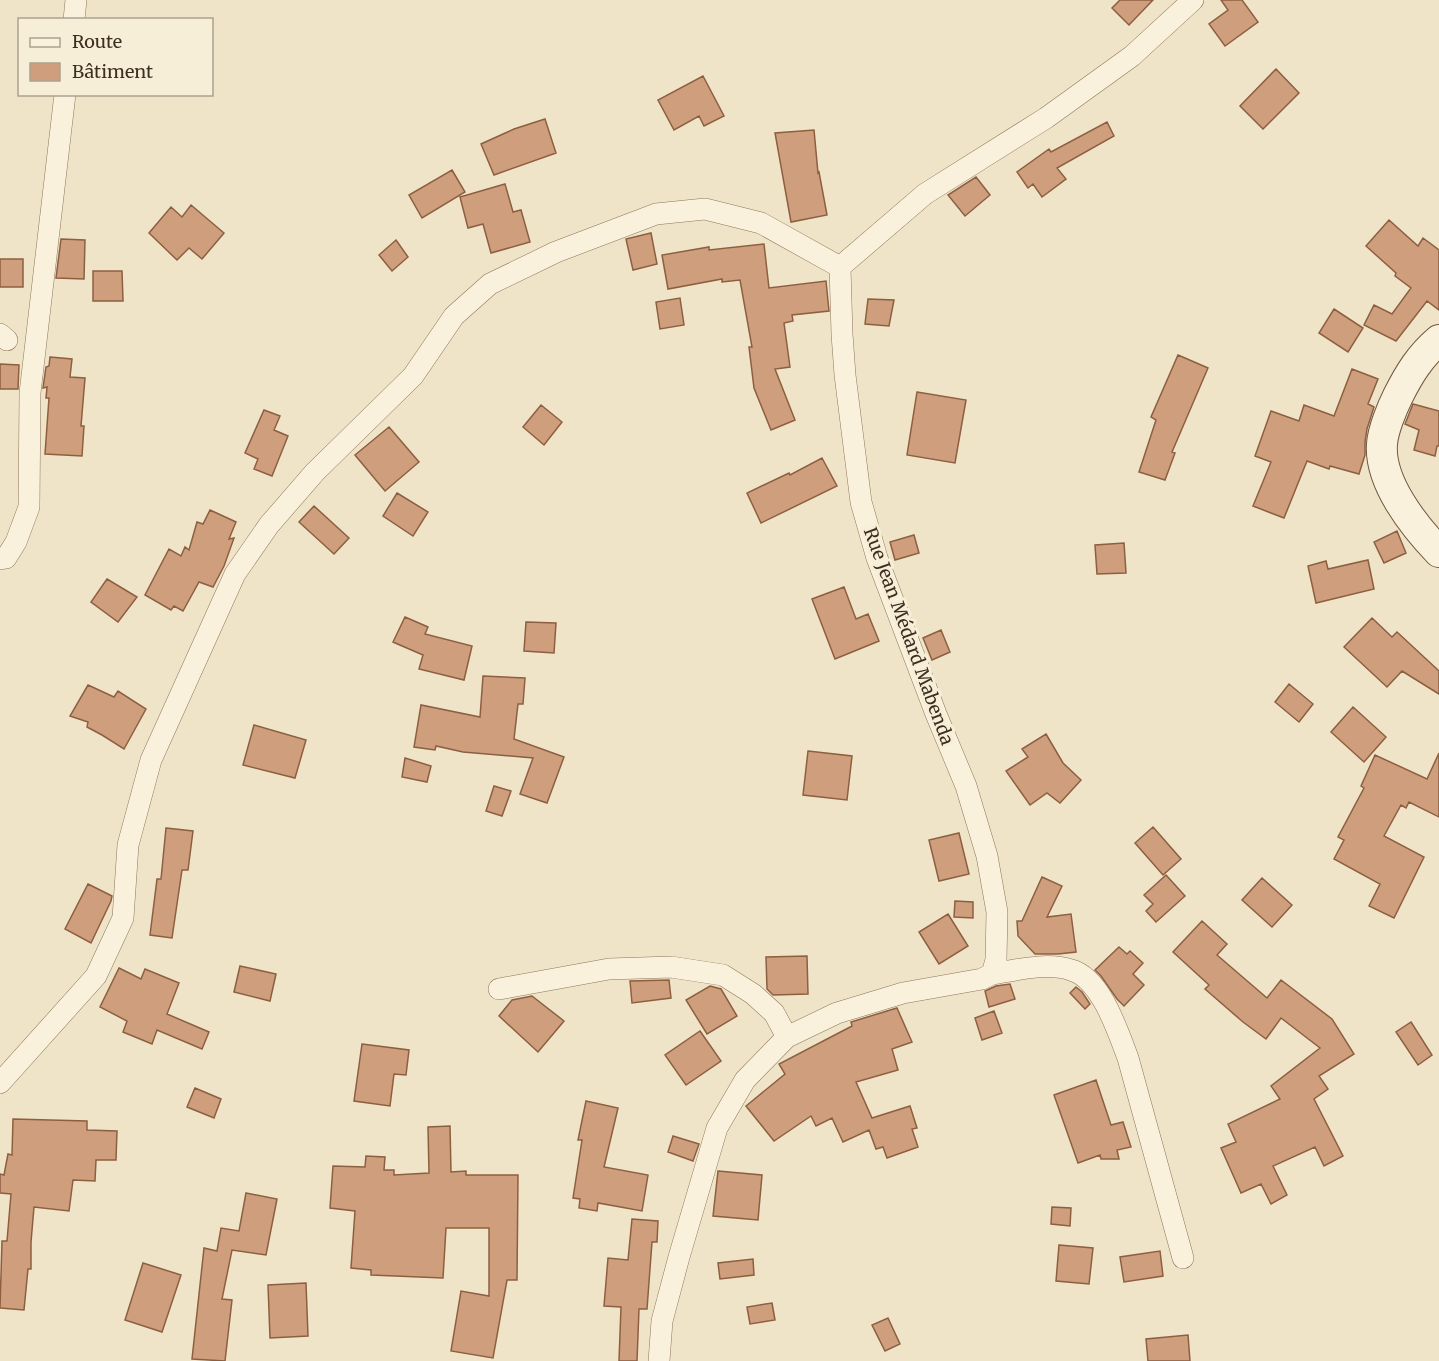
<svg xmlns="http://www.w3.org/2000/svg" width="1439" height="1361" font-family="Merriweather,serif">
  <style>
    .building { fill: #cf9f7d; stroke: #8d5f41; stroke-width: 1.5 }
    .lines { fill: none; stroke-linecap: round; stroke-linejoin: round }
    .street-casing { stroke: #8d765c; stroke-width: 22 }
    .secondary-casing { stroke: #6f573f; stroke-width: 32 }
    .street { stroke: #faf1dc; stroke-width: 21 }
    .secondary { stroke: #faf1dc; stroke-width: 30 }
    .labels { text-anchor: middle; dominant-baseline: central; stroke-width: 6; stroke-linejoin: round; paint-order: stroke }
    .street-label { font-size: 18px; fill: #3d2e20; stroke: #f7eed8 }
  </style>
  <rect width="100%" height="100%" fill="#f0e4c8"/>
  <path class="building" d="M1120,0H1153L1129,25L1112,8Z
    M1221,0H1242L1258,22L1225,46L1209,24L1228,10Z
    M1276,69L1299,93L1263,129L1240,106Z
    M703,76L724,116L704,126L699,116L674,130L658,100Z
    M545,119L556,153L494,175L481,144L514,129Z
    M1107,122L1114,136L1057,168L1066,179L1042,197L1033,184L1028,188L1017,172L1049,149L1051,152Z
    M814,130L818,173L819,172L827,215L791,222L775,133Z
    M452,170L465,192L422,218L409,195Z
    M976,177L990,195L965,216L948,195Z
    M505,184L513,212L521,210L530,242L491,253L483,224L468,228L460,197Z
    M191,205L224,233L202,259L189,248L177,260L149,233L171,207L182,217Z
    M1389,220L1418,246L1423,238L1439,250V310L1427,301L1396,341L1364,325L1374,305L1392,314L1411,288L1395,276L1396,273L1366,246Z
    M651,233L657,264L633,270L626,239Z
    M61,239L85,240L84,279L56,278Z
    M396,240L408,257L392,271L379,255Z
    M764,244L769,288L826,281L829,311L792,315L793,321L784,323L790,367L775,369L795,420L771,430L754,388L749,347H752L740,280L722,282V279L668,289L662,255L709,247V250Z
    M0,259H23V287H0Z
    M93,271H122L123,301H93Z
    M680,298L684,325L660,329L656,302Z
    M868,299L894,300L889,326L865,324Z
    M1334,309L1363,328L1348,352L1319,333Z
    M1178,355L1208,368L1172,452L1175,453L1165,480L1139,472L1156,420L1151,417Z
    M50,357L72,359L70,377L85,378L81,426H84L82,456L45,454L49,398H46L47,387L43,388L46,367L49,366Z
    M0,364L19,365L18,389H0Z
    M1352,369L1378,379L1368,404L1374,407L1367,429L1365,442V455L1359,474L1330,466L1329,469L1307,461L1284,518L1253,506L1271,462L1255,456L1271,411L1299,421L1304,405L1334,416Z
    M917,392L966,400L955,463L907,455Z
    M1413,404L1439,411V446H1437L1435,456L1414,450L1419,430L1405,424Z
    M541,405L562,422L544,445L523,427Z
    M264,410L280,416L274,430L288,436L272,476L254,469L258,459L245,453Z
    M389,427L419,462L385,491L355,455Z
    M822,458L837,486L761,523L747,493L789,473L790,475Z
    M397,493L428,512L413,536L383,516Z
    M314,506L349,538L334,554L299,522Z
    M210,510L236,522L229,539L234,538L224,566L213,587L199,582L183,611L174,606L171,610L145,595L169,549L181,556L185,547L189,550L197,522L203,524Z
    M1397,531L1406,553L1384,563L1374,542Z
    M914,535L919,553L895,560L890,542Z
    M1124,543L1126,573L1097,574L1095,545Z
    M1368,560L1374,589L1316,603L1308,566L1326,561L1328,569Z
    M107,579L137,597L118,622L91,602Z
    M844,587L856,619L868,614L879,641L835,659L812,599Z
    M405,617L428,627L425,634L472,646L464,680L419,669L423,655L393,642Z
    M1372,618L1392,637L1397,632L1439,671V694L1402,671L1387,687L1344,647Z
    M526,622L556,623L554,653L524,651Z
    M941,630L950,652L932,660L923,638Z
    M483,676L525,678L523,704H518L514,739L564,757L547,803L520,794L533,758L463,752L436,746L435,750L414,747L421,705L480,717Z
    M1289,684L1313,704L1299,722L1275,702Z
    M88,685L114,697L118,691L146,709L124,749L102,735L87,727L88,722L70,716Z
    M1353,707L1386,737L1364,762L1331,732Z
    M254,725L306,740L295,778L243,765Z
    M1046,734L1063,763L1081,780L1060,803L1047,793L1030,805L1006,771L1028,757L1022,749Z
    M808,751L852,756L847,800L803,795Z
    M1439,753V817L1409,802L1406,808L1401,805L1384,836L1424,857L1394,918L1369,906L1380,884L1334,859L1344,840L1338,837L1364,788L1361,786L1375,755L1427,779Z
    M405,758L431,766L427,782L402,777Z
    M494,786L511,791L502,816L486,811Z
    M1153,827L1181,859L1163,875L1135,843Z
    M166,828L193,831L188,870H182L172,938L150,935L157,879H161Z
    M959,833L969,874L939,881L929,840Z
    M1166,875L1185,896L1156,922L1146,911L1153,904L1144,895Z
    M1042,877L1062,886L1047,917L1071,914L1076,952L1058,954H1035L1018,936L1017,921H1022Z
    M1262,878L1292,905L1272,927L1242,900Z
    M88,884L112,896L111,901L91,943L65,929Z
    M955,901L973,902V918L954,917Z
    M948,914L968,946L939,964L919,932Z
    M1202,921L1227,944L1217,955L1267,998L1281,980L1332,1019L1354,1054L1319,1076L1328,1089L1314,1099L1343,1156L1324,1166L1315,1147L1273,1166L1287,1195L1271,1204L1261,1184L1241,1193L1221,1148L1236,1142L1228,1124L1280,1099L1271,1086L1320,1048L1281,1018L1266,1039L1243,1022L1205,989L1209,985L1173,952Z
    M1119,947L1127,954L1130,951L1143,963L1133,974L1144,985L1124,1006L1117,999L1101,976L1095,970Z
    M807,956L808,994L773,995L767,989L766,957Z
    M240,966L276,974L270,1001L234,992Z
    M119,968L141,979L145,969L179,983L167,1014L209,1032L202,1049L157,1030L152,1044L123,1032L127,1021L100,1007Z
    M669,980L671,998L632,1003L630,981Z
    M1010,984L1015,999L989,1007L985,991L996,986Z
    M710,986L721,989L737,1016L707,1034L686,1000Z
    M1076,987L1082,992L1090,1004L1085,1009L1070,993Z
    M532,996L564,1021L538,1052L499,1016L512,1000Z
    M897,1008L912,1042L892,1049L898,1070L856,1082L872,1118L910,1106L917,1128L912,1129L918,1147L887,1158L883,1147L876,1149L869,1130L843,1142L832,1118L816,1126L811,1116L774,1141L746,1106L785,1074L779,1064L852,1026L851,1022Z
    M994,1011L1002,1033L982,1040L975,1018Z
    M1411,1022L1432,1055L1418,1065L1396,1032Z
    M700,1031L721,1061L686,1085L665,1055Z
    M362,1044L409,1050L406,1075L394,1074L390,1106L354,1101Z
    M1096,1080L1111,1125L1123,1122L1131,1147L1117,1150L1119,1159H1101L1100,1155L1078,1163L1054,1095Z
    M195,1088L221,1099L214,1118L187,1107Z
    M586,1101L618,1108L604,1167L648,1175L642,1211L598,1203L597,1211L579,1208L580,1199L573,1198L582,1140H578Z
    M13,1119L87,1121V1130L117,1131L116,1160H96L95,1181L73,1180L69,1211L34,1207L31,1242V1269H28L24,1310L0,1308L2,1241H7L11,1194L0,1193V1174L4,1175L8,1154L12,1155Z
    M450,1126L451,1172L466,1171V1175H518L517,1280H507L493,1358L451,1351L461,1291L489,1296V1228H446L443,1278L371,1275V1270L351,1268L355,1211L330,1208L333,1166L365,1167L366,1156L385,1157L384,1170H394V1175L429,1173L428,1127Z
    M673,1136L699,1144L693,1161L668,1152Z
    M718,1171L762,1175L758,1220L713,1216Z
    M246,1193L277,1199L266,1255L232,1250L222,1299L232,1300L225,1361L192,1359L204,1248L217,1251L221,1228L239,1231Z
    M1052,1207L1071,1208L1070,1226L1051,1224Z
    M632,1219L658,1221L657,1242H652L647,1309H639L637,1361H619L621,1307L604,1306L608,1258L628,1260Z
    M1059,1245L1093,1248L1089,1284L1056,1281Z
    M1160,1251L1163,1276L1124,1282L1120,1257Z
    M753,1259L754,1275L720,1279L718,1263Z
    M143,1263L181,1275L162,1332L125,1320Z
    M306,1283L308,1336L270,1338L268,1285Z
    M772,1303L775,1320L750,1324L747,1307Z
    M888,1318L900,1344L885,1351L872,1325Z
    M1188,1335L1190,1361H1148L1146,1339Z"/>
  <g class="lines">
    <g class="street-casing">
      <path id="street" d="M74,20L76,0
        M840,267L925,194L1046,118L1132,56L1193,0
        M0,334L7,340
        M0,559L6,558L16,542L29,507L30,393L65,94
        M992,974C1017,970 1047,962 1071,970C1101,978 1118,1032 1128,1058L1183,1258
        M499,989L609,969L671,967L723,975L753,994L774,1013L787,1037
        M0,1083L96,976L123,918L128,845L151,760L235,574L269,525L315,472L413,376L454,316L490,284L556,252L656,214L705,209L761,223L840,267
        M659,1361L662,1321L679,1257L717,1128L745,1080L787,1037L837,1013L903,993L982,979L992,974L996,960L997,912L987,856L966,786L936,714L877,558L861,502L845,375L842,334L840,267"/>
    </g>
    <g class="secondary-casing">
      <path id="secondary" d="M1439,340C1420,356 1409,374 1398,396C1392,408 1383,430 1382,444C1379,482 1414,526 1439,552"/>
    </g>
    <use href="#street" class="street"/>
    <use href="#secondary" class="secondary"/>
  </g>
  <g class="labels">
    <g class="street-label">
      <text transform="translate(909 636) rotate(70)">Rue Jean Médard Mabenda</text>
    </g>
  </g>
  <rect x="18" y="18" width="195" height="78" fill="#f7eed8" stroke="#ada18e" stroke-width="1.5"/>
  <rect x="30" y="38" width="30" height="9" fill="#faf1dc" stroke="#ada18e" stroke-width="1.5"/>
  <text x="72" y="48" font-size="18" fill="#3d2e20">Route</text>
  <rect x="30" y="63" width="30" height="18" fill="#cf9f7d" stroke="#ada18e" stroke-width="1.5"/>
  <text x="72" y="78" font-size="18" fill="#3d2e20">Bâtiment</text>
</svg>
